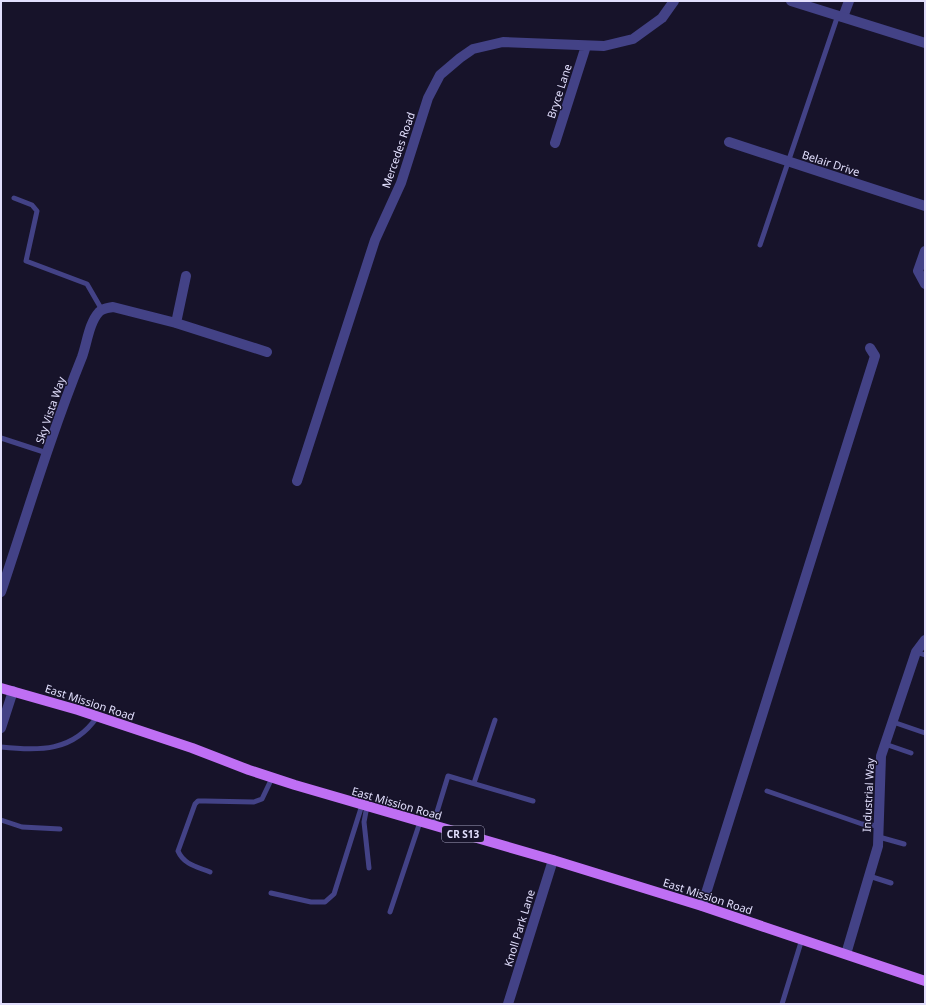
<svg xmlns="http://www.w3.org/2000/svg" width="926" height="1005" font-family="'Noto Sans',sans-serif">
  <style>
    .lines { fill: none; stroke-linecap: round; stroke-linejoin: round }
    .service { stroke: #434286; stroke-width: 5 }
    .minor { stroke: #434286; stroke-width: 10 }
    .tertiary { stroke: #434286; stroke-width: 10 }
    .primary { stroke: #bf6ff4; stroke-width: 10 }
    .labels { text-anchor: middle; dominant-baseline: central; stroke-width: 3; stroke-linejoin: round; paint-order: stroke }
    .shield { fill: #17132a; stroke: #a5a2be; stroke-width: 1 }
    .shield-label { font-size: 10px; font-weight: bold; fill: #e2dffd }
    .street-label { font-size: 11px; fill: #e2dffd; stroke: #17132a }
  </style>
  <rect width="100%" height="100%" fill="#17132a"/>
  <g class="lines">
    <path class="service" d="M14,198L32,205L37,211L26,261L87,284L102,310
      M760,245L838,15
      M1,438L47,453
      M916,652L925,655
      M893,722L925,733
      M885,744L911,753
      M1,747C39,751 73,752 97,717
      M474,783L495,720
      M767,791L862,824L879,826
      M367,806L364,822L369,868
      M1,820L22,827L60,829
      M433,825L448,776L533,801
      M879,837L904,844
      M210,872C198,867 184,865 178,851L195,804L198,801H205L254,802L262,799L272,778
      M869,876L891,883
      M271,893L311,902H325L334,894L362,805
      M390,912L420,822
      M782,1004L802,939"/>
    <path class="minor" d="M843,17L849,1
      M729,142L925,206
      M555,143L586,46
      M925,251L918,271L925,284
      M176,323L186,276
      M297,481L375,240L401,183L428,98L440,75L460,58L473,49L503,42L604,46L633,39L662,18L674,1
      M1,592C27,514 51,434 82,357C87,343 89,323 99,312C103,308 108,308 113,307L176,323L267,352
      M1,728L13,691
      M702,906L875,356L870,348
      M846,954L878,846L881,756L916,652L925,640
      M508,1004L553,860"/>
    <path class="tertiary" d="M791,1L925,43"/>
    <path class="primary" d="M1,688L78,710L192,748L249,770L295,785L553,860L702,906L925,981"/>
  </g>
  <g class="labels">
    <rect class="shield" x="442" y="826" width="42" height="16" rx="3"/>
    <g class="shield-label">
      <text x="463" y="834">CR S13</text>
    </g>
    <g class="street-label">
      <text transform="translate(559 91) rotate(-72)">Bryce Lane</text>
      <text transform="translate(398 150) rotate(-71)">Mercedes Road</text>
      <text transform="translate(831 163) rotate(18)">Belair Drive</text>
      <text transform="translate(50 410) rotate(-71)">Sky Vista Way</text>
      <text transform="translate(90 702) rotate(18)">East Mission Road</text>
      <text transform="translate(868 795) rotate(-87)">Industrial Way</text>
      <text transform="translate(397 803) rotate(16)">East Mission Road</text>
      <text transform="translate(708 896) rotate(18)">East Mission Road</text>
      <text transform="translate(519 928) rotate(-73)">Knoll Park Lane</text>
    </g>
  </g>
  <rect width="926" height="1005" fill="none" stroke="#e2dffd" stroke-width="4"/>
</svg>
